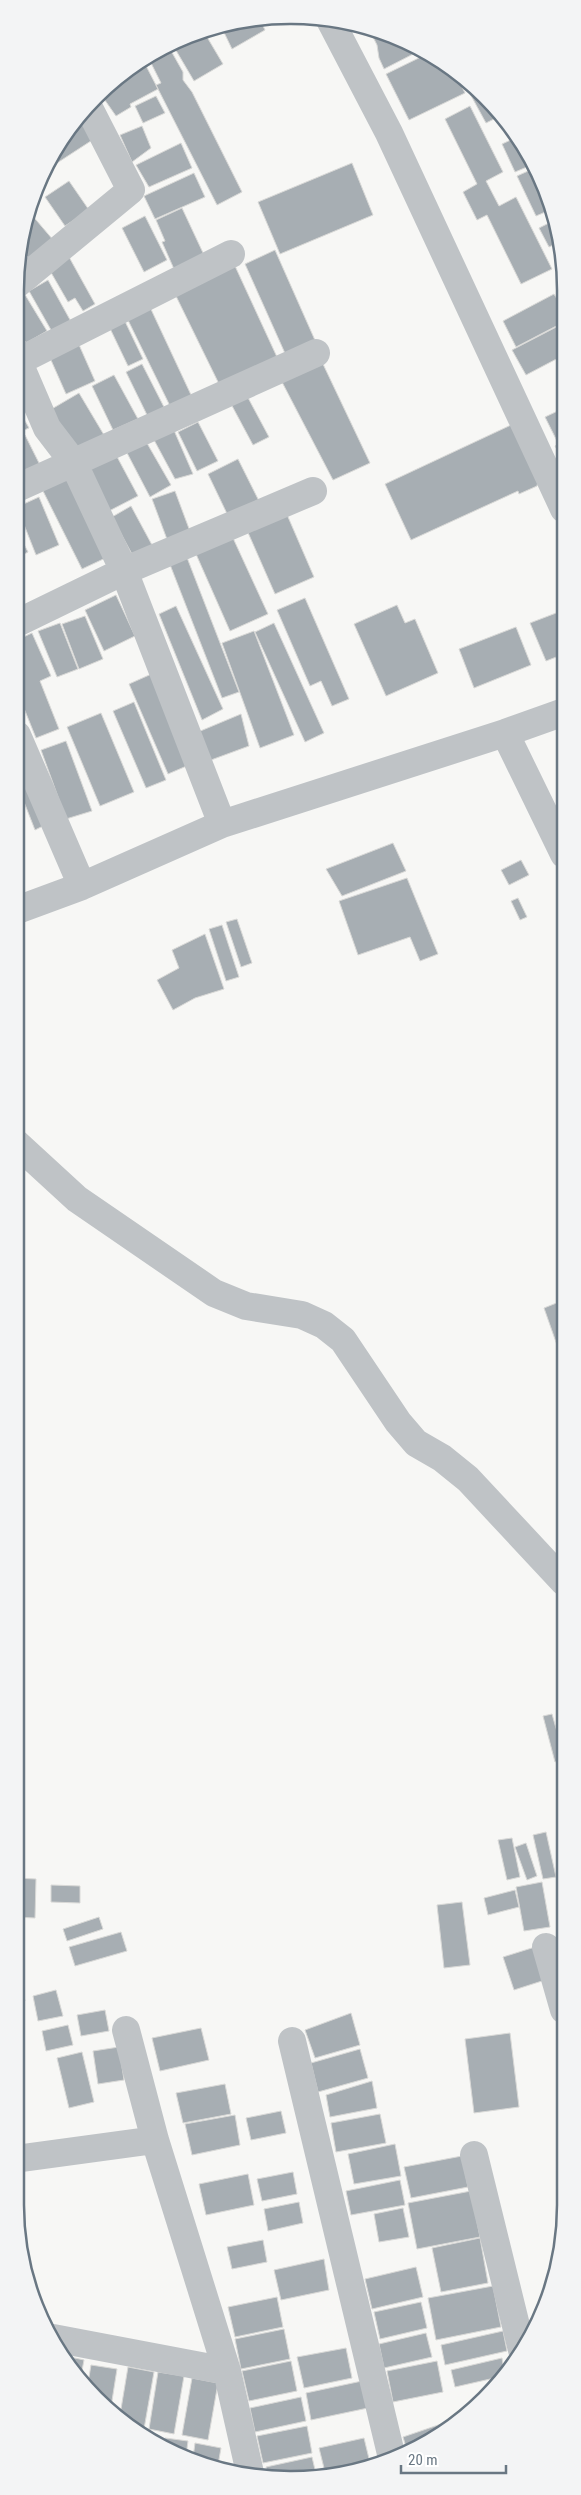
<svg xmlns="http://www.w3.org/2000/svg" width="581" height="2495" font-family="'Roboto Condensed',sans-serif">
  <style>
    .building { fill: #a7aeb3; stroke: #d9d9d7 }
    .lines { fill: none; stroke-linecap: round; stroke-linejoin: round }
    .minor { stroke: #bfc3c6; stroke-width: 28 }
    .rim { fill: none; stroke: #697783; stroke-width: 2.5 }
  </style>
  <rect width="100%" height="100%" fill="#f7f7f5"/>
  <path class="building" d="M261,22L265,30L232,49L220,24Z
    M370,31L387,36L389,40L394,38L413,44L421,50L384,69L379,58L377,45Z
    M204,32L223,64L194,81L174,47Z
    M170,49L183,72V80L192,92L242,192L217,205L156,85L161,83L149,59Z
    M427,54L456,75L465,93L409,120L386,74Z
    M144,62L158,89L130,104L131,107L116,116L102,96L123,72Z
    M462,79L486,96L500,116L486,123Z
    M156,96L165,113L143,123L135,106Z
    M470,106L503,172L486,181L499,206L516,197L552,269L521,284L487,215L477,220L463,192L477,184L445,119Z
    M83,117L97,137L57,163L52,153Z
    M142,126L151,148L132,162L120,135Z
    M515,138L534,164L515,172L502,144Z
    M181,143L192,168L149,187L136,165Z
    M352,163L373,215L280,254L258,202Z
    M537,167L550,210L536,216L517,176Z
    M194,173L205,197L155,219L144,196Z
    M69,181L89,210L65,226L45,197Z
    M182,208L204,255L174,269L162,242L165,241L156,220Z
    M31,214L54,241L31,261L20,248Z
    M145,216L167,260L144,272L122,228Z
    M553,221L560,242L549,247L539,228Z
    M275,250L318,347L288,360L245,264Z
    M18,253L27,264L17,272V254Z
    M69,257L95,304L83,311L75,298L68,302L49,269Z
    M235,266L277,357L220,386L175,294Z
    M48,280L74,327L55,337L29,291Z
    M24,293L47,331L26,343L17,329V302Z
    M554,294L564,311V322L516,347L503,321Z
    M149,305L192,397L171,408L126,316Z
    M121,313L143,359L128,366L106,320Z
    M564,323V355L526,375L512,350Z
    M76,338L95,381L66,394L47,351Z
    M322,362L370,463L333,480L282,382Z
    M142,364L165,409L148,417L126,372Z
    M114,375L138,419L113,430L92,386Z
    M79,393L104,435L74,452L50,410Z
    M246,394L269,437L253,445L230,402Z
    M564,408V437L557,441L545,417Z
    M24,419L29,428L17,433V423Z
    M198,422L218,461L197,471L178,432Z
    M511,425L538,481L537,486L519,494L518,491L411,540L385,484Z
    M173,428L193,474L175,479L153,438Z
    M25,435L43,471L17,483V439Z
    M144,438L171,485L150,497L125,449Z
    M564,441V462L555,446Z
    M115,453L138,496L109,511L88,466Z
    M238,459L262,507L231,522L208,474Z
    M72,469L114,554L82,569L40,485Z
    M175,491L191,534L168,542L152,499Z
    M39,497L59,545L36,555L17,507Z
    M131,506L152,545L133,556L112,517Z
    M285,510L314,577L275,594L246,528Z
    M17,531L28,552L17,558Z
    M233,538L268,614L230,631L196,554Z
    M186,555L239,692L222,698L169,562Z
    M116,595L135,636L104,651L85,610Z
    M305,598L349,699L332,706L321,681L310,686L277,610Z
    M397,605L405,623L415,619L438,673L386,696L354,624Z
    M176,606L223,709L202,720L159,614Z
    M564,610V654L546,661L530,623Z
    M85,616L103,659L79,669L62,624Z
    M60,623L78,669L57,677L38,631Z
    M274,623L324,733L305,742L255,632Z
    M516,627L531,665L474,688L459,649Z
    M254,631L294,735L260,748L222,643Z
    M32,633L51,676L40,681L59,729L36,738L17,691V640Z
    M156,672L196,762L168,774L129,684Z
    M134,702L166,780L146,788L113,711Z
    M101,713L134,792L100,806L67,727Z
    M241,714L249,746L211,760L198,732Z
    M66,741L92,811L66,819L41,750Z
    M17,760L45,825L35,830L17,784Z
    M393,843L406,871L342,896L326,869Z
    M521,860L529,875L509,885L501,870Z
    M407,878L438,954L420,961L410,937L358,955L339,901Z
    M518,898L527,917L520,920L511,901Z
    M237,919L252,963L241,967L226,922Z
    M222,925L239,977L226,981L209,929Z
    M205,934L224,989L195,998L173,1010L157,980L179,968L172,950Z
    M564,1300V1365L544,1308Z
    M564,1709V1733L558,1711Z
    M552,1714L564,1757V1759L555,1762L543,1716Z
    M546,1832L556,1877L543,1879L533,1835Z
    M512,1838L520,1877L507,1880L498,1840Z
    M526,1843L537,1876L527,1880L515,1847Z
    M15,1878L36,1879L35,1918L15,1917Z
    M542,1882L550,1927L524,1931L516,1887Z
    M51,1885L80,1886V1903L51,1902Z
    M515,1890L519,1907L488,1915L484,1898Z
    M462,1902L470,1965L444,1968L437,1905Z
    M99,1917L103,1929L67,1941L63,1929Z
    M121,1932L127,1951L75,1966L69,1947Z
    M535,1947L545,1980L514,1990L503,1957Z
    M18,1970L25,2001L15,2004V1971Z
    M56,1990L63,2016L38,2021L33,1996Z
    M105,2010L109,2031L81,2036L77,2015Z
    M351,2013L360,2045L315,2058L305,2030Z
    M68,2025L73,2045L46,2051L42,2031Z
    M201,2028L209,2060L160,2071L152,2038Z
    M510,2033L519,2107L474,2113L465,2039Z
    M119,2047L124,2080L98,2084L93,2051Z
    M360,2049L368,2078L318,2092L311,2063Z
    M82,2052L94,2102L69,2108L57,2058Z
    M372,2081L377,2108L330,2117L326,2095Z
    M225,2084L231,2114L183,2123L176,2093Z
    M281,2111L286,2133L251,2140L246,2118Z
    M380,2114L386,2143L336,2152L331,2123Z
    M235,2115L240,2145L192,2155L185,2124Z
    M395,2144L401,2176L354,2184L348,2154Z
    M462,2156L468,2187L411,2198L404,2167Z
    M293,2172L297,2194L262,2201L257,2179Z
    M248,2174L254,2205L206,2215L199,2184Z
    M400,2180L405,2205L351,2215L346,2191Z
    M471,2191L480,2237L417,2249L408,2203Z
    M299,2202L303,2223L268,2231L264,2209Z
    M403,2208L409,2237L379,2242L374,2214Z
    M480,2238L488,2283L441,2292L432,2248Z
    M263,2240L267,2262L232,2269L227,2247Z
    M324,2259L329,2290L281,2300L274,2270Z
    M416,2267L423,2297L372,2309L365,2279Z
    M493,2286L501,2327L436,2340L428,2298Z
    M277,2297L283,2327L235,2337L228,2307Z
    M421,2302L427,2328L380,2339L374,2312Z
    M284,2329L290,2359L241,2369L235,2339Z
    M503,2331L507,2351L445,2365L441,2345Z
    M426,2333L432,2357L384,2368L379,2344Z
    M346,2348L352,2378L304,2388L297,2357Z
    M65,2356L84,2360L80,2381Z
    M502,2358L504,2371L499,2377L455,2387L451,2370Z
    M291,2361L297,2391L249,2401L242,2371Z
    M437,2361L443,2392L393,2402L387,2371Z
    M91,2365L117,2369L111,2407L87,2389Z
    M128,2367L154,2372L144,2429L137,2428L120,2415Z
    M158,2372L184,2376L174,2434L149,2429Z
    M192,2378L218,2383L208,2440L182,2435Z
    M362,2381L368,2408L311,2420L306,2393Z
    M301,2397L306,2421L255,2432L250,2408Z
    M450,2421L452,2426L407,2450L403,2437Z
    M307,2426L312,2453L263,2463L257,2436Z
    M165,2438L188,2441L186,2456L169,2452L164,2448Z
    M364,2438L371,2467L325,2472L319,2448Z
    M195,2443L221,2448L218,2465L193,2458Z
    M312,2457L316,2474L268,2478L266,2467Z"/>
  <g class="lines">
    <path class="minor" d="M329,18L389,133L564,509
      M17,284L131,190L90,110
      M17,358L47,428L73,462L124,571L222,824
      M19,361L231,254
      M17,488L316,353
      M17,623L124,571L313,491
      M505,733L564,854
      M17,735L82,886
      M17,910L82,886L222,824L505,733L564,712
      M16,1143L77,1199L214,1293L246,1306L302,1315L324,1325L343,1340L398,1422L416,1443L442,1458L468,1479L564,1582
      M546,1947L564,2010
      M126,2030L155,2140L227,2371L250,2473
      M292,2041L392,2458
      M474,2155L522,2350
      M15,2159L155,2140
      M53,2338L227,2371"/>
  </g>
  <path d="M0 0H581V2495H0ZM290 24H291A266 266 0 0 1 557 290V2205A266 266 0 0 1 291 2471H290A266 266 0 0 1 24 2205V290A266 266 0 0 1 290 24Z" fill="#f3f4f5" fill-rule="evenodd"/>
  <path class="rim" d="M290 24H291A266 266 0 0 1 557 290V2205A266 266 0 0 1 291 2471H290A266 266 0 0 1 24 2205V290A266 266 0 0 1 290 24Z"/>
  <path d="M401 2465v8h105v-8" fill="none" stroke="#697783" stroke-width="2.5"/>
  <text x="408" y="2465" font-size="15" fill="#697783" stroke="#ffffff" stroke-width="4" paint-order="stroke">20 m</text>
</svg>
